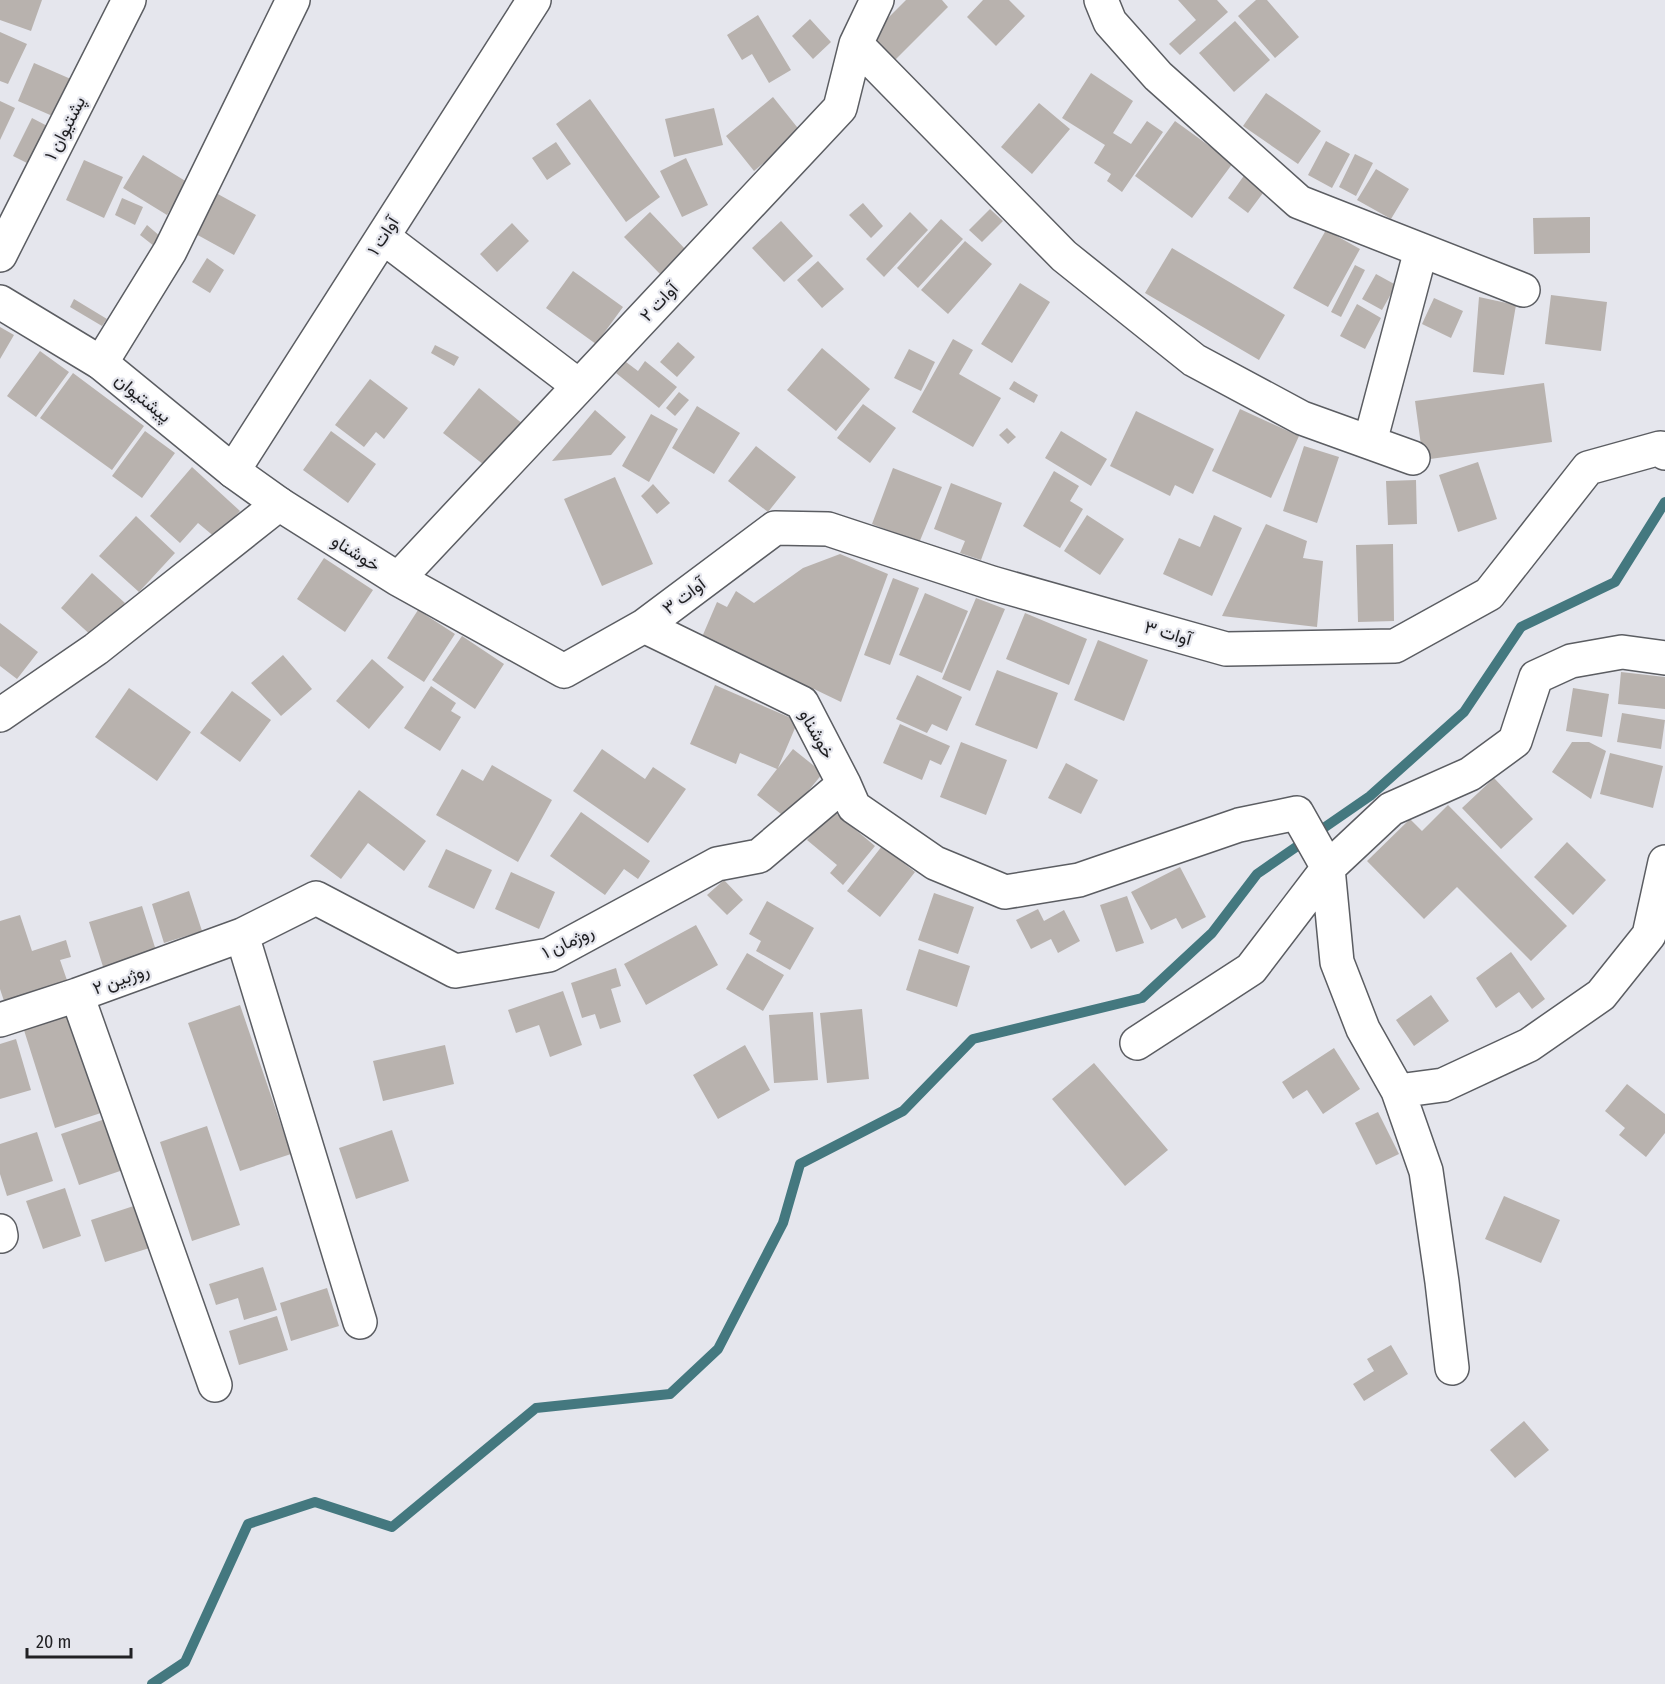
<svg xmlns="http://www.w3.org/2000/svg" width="1665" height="1684" font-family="'Fira Sans Condensed',Vazirmatn,sans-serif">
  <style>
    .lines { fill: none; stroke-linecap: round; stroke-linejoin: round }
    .stream { stroke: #44787f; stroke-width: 10 }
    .building { fill: #b8b2ae }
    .street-casing { stroke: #5b5d62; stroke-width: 36 }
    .secondary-casing { stroke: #5b5d62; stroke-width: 36 }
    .street { stroke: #fff; stroke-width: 33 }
    .secondary { stroke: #fff; stroke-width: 33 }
    .labels { text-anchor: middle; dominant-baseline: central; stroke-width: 4.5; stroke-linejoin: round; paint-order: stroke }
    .street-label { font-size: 18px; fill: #212124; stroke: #e5e6ed }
  </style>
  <rect width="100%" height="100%" fill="#e5e6ed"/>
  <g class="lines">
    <path class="stream" d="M152,1684L185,1662L248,1524L315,1502L392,1527L536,1408L670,1394L718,1349L783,1223L800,1164L903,1111L973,1039L1142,998L1212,933L1257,874L1370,796L1464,712L1521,627L1615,582L1665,502"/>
  </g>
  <path class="building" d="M0,0H42L31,31L0,20Z
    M906,0H942L948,7L893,62L868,38Z
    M983,0H1009L1025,16L996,46L967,17Z
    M1178,0H1217L1228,12L1180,55L1169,44L1196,20Z
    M1256,0H1267L1299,37L1275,58L1238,16Z
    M758,15L791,70L769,83L752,54L742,60L727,35Z
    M810,19L831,42L813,59L792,36Z
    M1235,21L1270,60L1234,92L1199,53Z
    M0,32L27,44L8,84L0,81Z
    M34,63L80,83L64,121L18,101Z
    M1091,73L1133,101L1113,133L1131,144L1147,121L1163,132L1122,192L1107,181L1111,174L1094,163L1105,145L1062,118Z
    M1266,93L1321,131L1298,164L1243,126Z
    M773,97L801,132L754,171L726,136Z
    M590,99L660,197L626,222L556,124Z
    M0,101L15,108L0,140Z
    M1039,103L1070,129L1032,174L1001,147Z
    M714,108L723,145L674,157L665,119Z
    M32,118L55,130L37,168L13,156Z
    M1175,121L1233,163L1192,218L1135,176Z
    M1326,141L1350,154L1332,188L1308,175Z
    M556,142L571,164L547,180L532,158Z
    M1355,154L1373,163L1356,196L1339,187Z
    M143,155L187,182L167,215L123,188Z
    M686,158L708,205L682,217L660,171Z
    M84,160L123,177L104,218L66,200Z
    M1376,169L1409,189L1391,219L1357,200Z
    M1248,170L1269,185L1248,213L1228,198Z
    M216,193L256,215L234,255L194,233Z
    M122,198L143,207L135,225L115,215Z
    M863,203L883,226L871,238L849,215Z
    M990,209L1003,221L982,242L969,230Z
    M650,212L686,250L660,274L624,237Z
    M910,212L928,230L884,277L866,259Z
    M1590,217V253L1534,254L1533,218Z
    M941,219L963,239L918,288L897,268Z
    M781,221L813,256L784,282L752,248Z
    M512,223L529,241L497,272L480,254Z
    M147,225L161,237L154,246L140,235Z
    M1326,230L1360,249L1328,307L1293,288Z
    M965,241L992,264L948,314L921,290Z
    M1172,248L1285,315L1259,360L1145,293Z
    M207,258L224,270L210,293L192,282Z
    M818,261L844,289L822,308L797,280Z
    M1355,265L1365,270L1341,317L1331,312Z
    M573,271L623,307L596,344L546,308Z
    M1376,274L1396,285L1382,310L1362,299Z
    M1020,283L1050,302L1012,363L981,344Z
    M1551,295L1607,302L1601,351L1545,344Z
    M1479,297L1516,305L1504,375L1473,372Z
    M1434,298L1463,311L1451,338L1422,324Z
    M74,299L107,319L102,326L70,307Z
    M1357,304L1381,318L1365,349L1340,336Z
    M0,327L14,335L0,359Z
    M953,339L973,350L959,374L1001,398L973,447L912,412Z
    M678,342L695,357L677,377L660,362Z
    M435,345L459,357L454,366L431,353Z
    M822,348L870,389L836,431L787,390Z
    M909,349L935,362L921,391L894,378Z
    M40,351L69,372L36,417L7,396Z
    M645,361L677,387L659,408L616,373L626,362L638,371Z
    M73,373L144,426L112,470L40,418Z
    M370,379L408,408L384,439L376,432L364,447L335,425Z
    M1014,381L1038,395L1034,403L1009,389Z
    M1544,383L1552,442L1423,460L1415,401Z
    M479,388L524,425L488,468L443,433Z
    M679,392L689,400L675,416L666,408Z
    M863,404L896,428L870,463L837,438Z
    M697,406L740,433L714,474L672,448Z
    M1240,409L1299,436L1271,498L1212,471Z
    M595,410L626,437L611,455L552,461Z
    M1136,411L1214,449L1193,494L1175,485L1170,496L1110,466Z
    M651,414L678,429L649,482L622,466Z
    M1007,428L1016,437L1008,444L999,435Z
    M145,431L175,453L142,498L112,476Z
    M331,431L376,464L348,503L303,470Z
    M1061,431L1107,459L1091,486L1045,458Z
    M756,446L796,477L768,512L728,481Z
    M1304,446L1339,457L1317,523L1283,511Z
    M1478,462L1497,519L1458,532L1439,475Z
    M192,467L240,511L216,538L198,523L180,543L150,516Z
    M893,468L942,487L919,543L872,524Z
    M1054,471L1079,486L1070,501L1083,509L1060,548L1023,526Z
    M615,477L653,564L602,586L564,499Z
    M1416,480L1417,524L1388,525L1386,481Z
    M951,483L1002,503L981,560L960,553L965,541L934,529Z
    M653,484L670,503L657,514L641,496Z
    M1087,515L1124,539L1100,575L1064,551Z
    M1214,515L1242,528L1212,596L1163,574L1179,538L1200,547Z
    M136,516L175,553L139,592L99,556Z
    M1266,524L1307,541L1303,558L1323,561L1317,627L1222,616Z
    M1393,544L1394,621L1358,622L1356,545Z
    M840,554L888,574L841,702L814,689L810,700L699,644L717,602L727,607L736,591L754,603L803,568Z
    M324,558L373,590L345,632L297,599Z
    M92,573L125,603L94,638L61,608Z
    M893,578L919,588L890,665L864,655Z
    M925,593L968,611L942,673L899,655Z
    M976,598L1005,609L970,691L942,679Z
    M418,610L455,634L424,682L387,658Z
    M1025,613L1087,639L1069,685L1006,659Z
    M0,623L38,652L17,679L0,666Z
    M462,636L504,664L475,709L432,680Z
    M1098,640L1148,660L1124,721L1074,700Z
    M283,655L312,689L281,716L251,683Z
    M372,659L404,687L369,729L336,701Z
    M997,670L1058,693L1037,749L975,725Z
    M1621,672L1665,677V709L1618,704Z
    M917,675L962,697L947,731L932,724L927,733L896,719Z
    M715,685L798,721L778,768L793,749L823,773L786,818L757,795L777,769L740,753L736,764L690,744Z
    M431,686L456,703L451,711L461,717L440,751L404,728Z
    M129,688L191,732L157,781L95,737Z
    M1573,688L1609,694L1602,737L1566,731Z
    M232,691L271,720L240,762L200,733Z
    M1622,713L1665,720L1661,749L1617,742Z
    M900,724L950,746L941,765L930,760L922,780L883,763Z
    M961,742L1007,760L986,815L940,797Z
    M1572,742H1589L1606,751L1591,799L1552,772Z
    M602,749L645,779L653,767L686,789L648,843L573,791Z
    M1610,753L1663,766L1653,808L1600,794Z
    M1066,763L1098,780L1081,814L1048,798Z
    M492,765L552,800L518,862L436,815L462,769L483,781Z
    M1494,778L1533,819L1501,849L1462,808Z
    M359,790L426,841L404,871L368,843L341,879L310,856Z
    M1448,805L1567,926L1531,961L1457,887L1424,919L1367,861L1410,819L1422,831Z
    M832,810L875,846L843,885L830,873L837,865L807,840Z
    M581,812L650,861L638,879L624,869L605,895L550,856Z
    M1567,842L1606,880L1573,915L1534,877Z
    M882,846L915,872L880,917L847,891Z
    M446,849L492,870L474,909L428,887Z
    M1180,867L1206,917L1182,929L1176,918L1151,930L1131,892Z
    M511,872L555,892L539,929L495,909Z
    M724,880L743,900L727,915L707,895Z
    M189,891L202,931L164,943L152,904Z
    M934,893L974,907L958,954L918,940Z
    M1127,896L1144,943L1116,952L1100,905Z
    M767,901L814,928L790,970L756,951L761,941L749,934Z
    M142,906L158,957L105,973L89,922Z
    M1038,909L1044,921L1064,910L1080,941L1058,953L1051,939L1031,949L1016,920Z
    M20,915L32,951L66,940L71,957L60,960L69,986L6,1007L0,989V921Z
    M696,925L718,965L646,1005L624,964Z
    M919,949L970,966L957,1007L906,990Z
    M1511,952L1545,999L1532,1009L1519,992L1496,1008L1476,978Z
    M747,953L784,975L763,1011L726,989Z
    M616,968L621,986L611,989L621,1022L600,1029L595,1014L582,1018L571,983Z
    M563,991L582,1045L550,1057L539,1025L516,1033L508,1010Z
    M1431,995L1449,1021L1414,1046L1396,1020Z
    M240,1005L291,1154L240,1171L188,1023Z
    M862,1009L869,1079L827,1083L820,1013Z
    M75,1010L107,1111L55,1128L23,1027Z
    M813,1012L818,1080L774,1083L769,1015Z
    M16,1039L31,1090L0,1099V1044Z
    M445,1045L454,1084L383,1101L373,1061Z
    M745,1045L770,1090L718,1119L693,1075Z
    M1334,1048L1360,1089L1323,1114L1307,1090L1293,1099L1282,1082Z
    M1094,1063L1168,1150L1125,1186L1052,1099Z
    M1627,1084L1665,1114V1133L1646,1157L1619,1135L1625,1128L1605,1111Z
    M1378,1112L1399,1154L1376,1165L1355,1123Z
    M108,1118L126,1169L79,1185L61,1134Z
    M207,1126L240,1225L192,1241L160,1142Z
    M392,1130L409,1181L356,1199L339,1148Z
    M37,1132L53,1181L7,1196L0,1174V1144Z
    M65,1188L81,1236L43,1249L26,1201Z
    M1504,1196L1560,1220L1541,1263L1485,1239Z
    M149,1201L162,1244L105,1262L91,1220Z
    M263,1267L277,1310L244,1320L238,1298L216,1305L209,1284Z
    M327,1288L339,1326L291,1341L280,1303Z
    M277,1316L288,1350L239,1365L229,1331Z
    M1391,1345L1408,1374L1364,1401L1353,1384L1374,1371L1367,1359Z
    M1524,1421L1549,1450L1515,1478L1490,1450Z"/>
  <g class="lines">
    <g class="street-casing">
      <path id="street" d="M1101,0L1110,22L1158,76L1299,202L1523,290
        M856,44L1064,256L1194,360L1302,418L1413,458
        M383,237L579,386
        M0,255L129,0
        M101,363L170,251L293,0
        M1370,442L1421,250
        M233,471L534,0
        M279,504L398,579L564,671L644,626L802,703L844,784L854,807L935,863L1005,892L1079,880L1239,825L1297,813L1328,868L1337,962L1363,1029L1398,1091L1443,1085L1529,1045L1601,995L1649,935L1665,862
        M398,579L840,108L856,44L877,0
        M644,626L775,528L828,529L992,583L1226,649L1395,646L1489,594L1588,468L1660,448L1665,453
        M242,935L360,1322
        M77,995L215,1385
        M0,1020L77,995L242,935L316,898L455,971L549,955L717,864L759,856L844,784
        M1137,1043L1251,969L1328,868L1391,809L1470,774L1515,741L1536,677L1571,661L1622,652L1665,658
        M1398,1091L1426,1171L1442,1282L1452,1368
        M0,1231L1,1236"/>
    </g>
    <g class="secondary-casing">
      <path id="secondary" d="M0,302L101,363L233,471L279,504L96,649L0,715"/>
    </g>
    <use href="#street" class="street"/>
    <use href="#secondary" class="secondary"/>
  </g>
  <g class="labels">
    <g class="street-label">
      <text transform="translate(65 128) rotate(-63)">پشتیوان ۱</text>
      <text transform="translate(383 236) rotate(-57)">آوات ۱</text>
      <text transform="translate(659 302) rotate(-47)">آوات ۲</text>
      <text transform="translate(143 398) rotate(39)">پیشتیوان</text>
      <text transform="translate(356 553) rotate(32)">خوشناو</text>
      <text transform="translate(684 596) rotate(-37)">آوات ۳</text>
      <text transform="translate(1168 633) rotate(16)">آوات ۳</text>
      <text transform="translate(817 734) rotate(61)">خوشناو</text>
      <text transform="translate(568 942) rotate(-25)">روژمان ۱</text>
      <text transform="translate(121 979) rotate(-20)">روژبین ۲</text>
    </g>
  </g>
  <path d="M27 1648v9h104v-9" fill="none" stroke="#212124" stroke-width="3"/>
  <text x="36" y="1648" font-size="18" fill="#212124" stroke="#e5e6ed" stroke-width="4.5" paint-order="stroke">20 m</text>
</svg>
